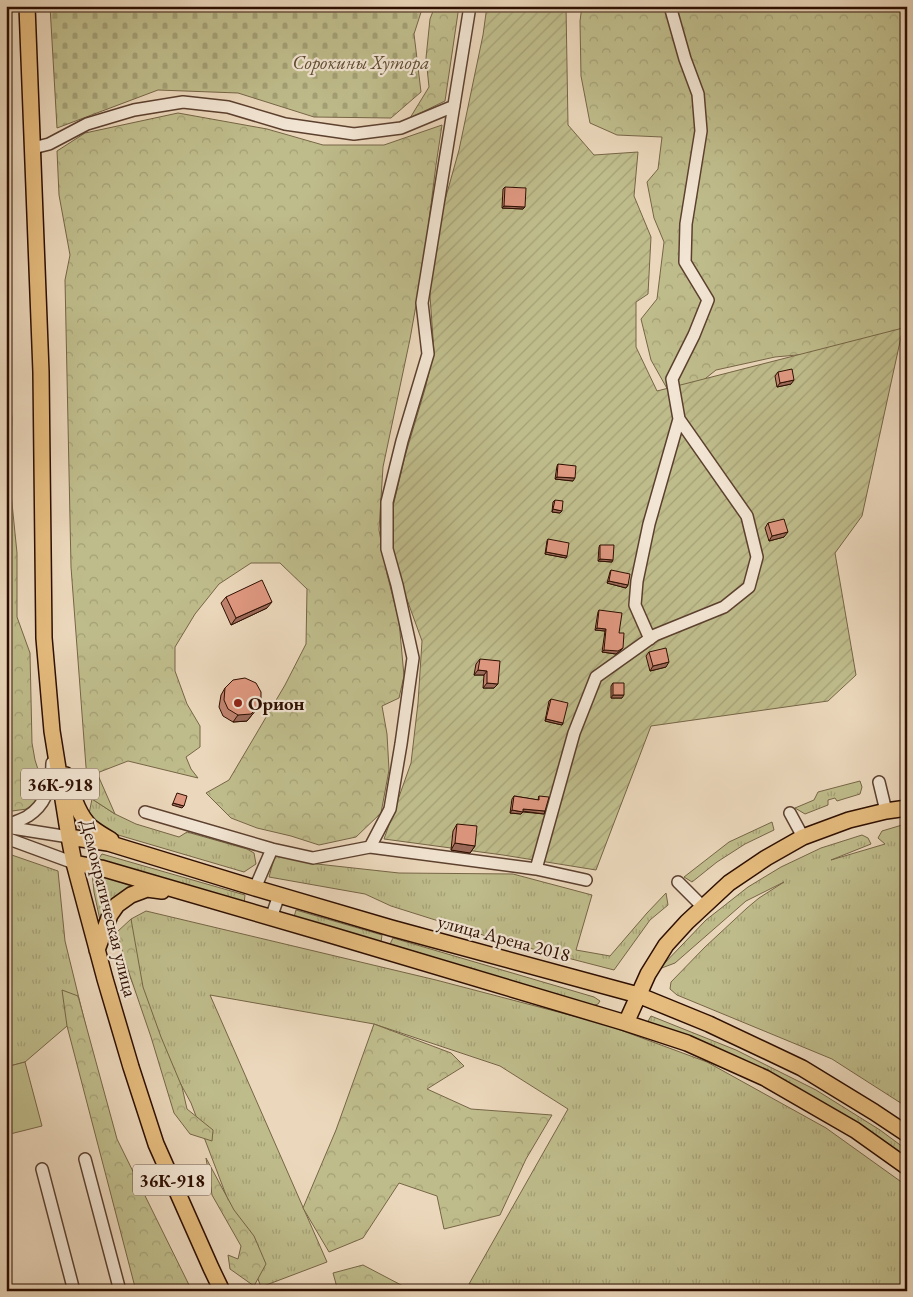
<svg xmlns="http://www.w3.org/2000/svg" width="913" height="1297" font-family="'EB Garamond',serif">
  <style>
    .grass { fill: url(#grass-tufts); stroke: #766546 }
    .forest { fill: url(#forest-crowns); stroke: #766546 }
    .cemetery { fill: url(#cemetery-stones); stroke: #766546 }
    .garden { fill: url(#garden-furrows); stroke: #766546 }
    .pitch { fill: #bfbc8b; stroke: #766546 }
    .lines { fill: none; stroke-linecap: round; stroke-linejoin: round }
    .minor-casing { stroke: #5c402f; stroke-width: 14 }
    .major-casing { stroke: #2d0e00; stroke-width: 18 }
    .minor { stroke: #f2e5d3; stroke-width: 11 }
    .major { stroke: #e6bc7e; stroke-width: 15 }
    .wall { fill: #c0836e; stroke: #2d0e00 }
    .shaded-wall { fill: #9c6a5a; stroke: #2d0e00 }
    .building { fill: #df9880; stroke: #2d0e00 }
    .poi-dot { fill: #8f2418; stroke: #f2e5d3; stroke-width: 2 }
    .labels { text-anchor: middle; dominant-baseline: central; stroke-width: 4.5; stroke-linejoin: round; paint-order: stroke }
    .shield { fill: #f2e5d3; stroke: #684e3f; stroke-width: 1 }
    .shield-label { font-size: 18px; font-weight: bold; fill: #2d0e00 }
    .park-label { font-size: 19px; font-style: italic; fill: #604b31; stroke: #f2e5d3 }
    .poi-label { font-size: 19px; font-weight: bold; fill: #2d0e00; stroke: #f2e5d3; text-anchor: start }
    .street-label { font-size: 19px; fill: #2d0e00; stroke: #f2e5d3 }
  </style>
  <defs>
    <pattern id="grass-tufts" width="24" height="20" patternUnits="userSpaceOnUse" patternTransform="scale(1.25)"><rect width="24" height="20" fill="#bfbc8b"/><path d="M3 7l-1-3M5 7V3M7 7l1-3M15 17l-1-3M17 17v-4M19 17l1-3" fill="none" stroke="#a4a076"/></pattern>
    <pattern id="forest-crowns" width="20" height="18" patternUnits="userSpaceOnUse" patternTransform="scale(1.25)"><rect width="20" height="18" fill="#bfbc8b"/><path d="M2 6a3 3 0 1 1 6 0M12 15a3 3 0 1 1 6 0" fill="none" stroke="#a4a076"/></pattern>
    <pattern id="cemetery-stones" width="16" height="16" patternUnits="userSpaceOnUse" patternTransform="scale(1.25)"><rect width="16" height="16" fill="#bfbc8b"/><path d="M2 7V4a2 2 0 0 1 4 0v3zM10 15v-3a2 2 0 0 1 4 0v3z" fill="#a4a076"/></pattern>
    <pattern id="garden-furrows" width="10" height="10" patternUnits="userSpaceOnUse" patternTransform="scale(1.25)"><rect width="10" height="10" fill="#bfbc8b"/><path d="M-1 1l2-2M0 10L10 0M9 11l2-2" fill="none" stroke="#a4a076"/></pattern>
  </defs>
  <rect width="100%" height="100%" fill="#ebd7bb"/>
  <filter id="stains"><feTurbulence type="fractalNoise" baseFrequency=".004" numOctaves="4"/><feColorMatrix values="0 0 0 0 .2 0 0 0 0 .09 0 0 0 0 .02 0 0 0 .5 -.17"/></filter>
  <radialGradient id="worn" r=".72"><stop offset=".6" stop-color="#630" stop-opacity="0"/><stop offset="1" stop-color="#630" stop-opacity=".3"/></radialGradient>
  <path class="grass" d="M860,781L862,787L860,794L837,801L835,798L828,800V805L805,814L795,808L814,800L818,792Z
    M92,799L115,814L136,824L179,837L187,832L247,849L254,853L256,864L244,872L108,832L95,827L89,814Z
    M772,822L774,830L745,844L717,862L692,882L684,877L729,842Z
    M902,825H907V839L903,840H907V1107L832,1059L677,995L670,989L671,982L705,947L747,908L759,898L784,882L746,901L675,963L659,969L706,920L748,887L781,867L821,848L862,835L868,838L871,844L831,860L885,844L878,838L882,831Z
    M6,853L58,871L65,941L86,1027L67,1026L25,1062L6,1067Z
    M102,854L245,895L244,904L101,862L99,858Z
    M275,855L317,864L399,873L513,874L592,895L576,950L610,956L647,913L666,893L668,905L650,920L614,970L502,941L391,906L365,894L269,877Z
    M92,873L141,889L101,925L94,892Z
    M296,910L382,935L381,942L294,917Z
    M146,911L436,980L604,1024L707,1062L826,1128L907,1186V1291H590L469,1284L568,1109L500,1066L374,1024L210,995L327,1262L261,1287L191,1103L160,1046L130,977L131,919Z
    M393,938L594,997L600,1001L598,1004L593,1006L390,944Z
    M651,1016L736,1050L816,1090L880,1130L907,1150V1160L647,1023Z"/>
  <path class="forest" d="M435,6H459L445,101L410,118L429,87L426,58L430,19Z
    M582,6H907V328H903L841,351L775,357L716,370L681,398L669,392L651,360L641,319L657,299L664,242L654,218L647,182L658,169L662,137L617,135L590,123L581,76L580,21Z
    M178,113L267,129L323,145H384L442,125L436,165L424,260L410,339L383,467L379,530L387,574L399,621L404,676L399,698L382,706L387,734L389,770L381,813L356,837L319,845L291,836L257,828L231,818L206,793L229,780L285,685L306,644L307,589L280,563H251L219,584L195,614L175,647V671L187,704L200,726V747L186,757L191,769L198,778L128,761L97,773L115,814L92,799L86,767L71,567L65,280L70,255L59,195L57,151L85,133Z
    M6,369L12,418L10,483L17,553V617L30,653L32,743L35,760L43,785L37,801L27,809L12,811L6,808Z
    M131,919L143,987L161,1037L182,1087L187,1109L213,1130L212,1141L190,1134L174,1113L151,1037L126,964L117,932Z
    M62,990L78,996L117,1139L192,1291H136L67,1026Z
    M374,1024L451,1053L464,1066L427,1089L471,1109L552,1115L526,1159L500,1215L444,1229L437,1196L399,1183L363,1238L329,1252L303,1208L336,1130Z
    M206,1158L234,1210L254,1236L266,1264L254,1286L230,1269L228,1255L238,1259L241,1246L212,1195Z
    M363,1265L403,1286L430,1288L441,1291H338L333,1273Z"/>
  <path class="cemetery" d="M50,6H423L414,34L421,92L391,118L314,117L238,93L158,90L57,128Z"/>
  <path class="garden" d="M487,6H566L568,125L594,155L638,152L634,196L651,237L648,294L636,302V347L657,391L903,328L862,516L835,553L856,675L828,701L651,726L596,870L503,855L384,839L411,763L418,703L422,641L392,558L391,515L405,456L425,389L434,352L429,282L438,225L459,150L483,35Z"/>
  <path class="pitch" d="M25,1062L42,1126L6,1135V1067Z"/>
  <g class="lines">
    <g class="minor-casing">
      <path id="minor" d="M470,6L422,303L428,354L402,441L387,502V549L397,585L413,658L401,744L390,809L370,847L536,869L574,733L596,677L655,635L724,607L749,587L757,557L747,516L679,419L672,379L694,335L708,300L685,262L686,224L701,131L698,94L685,59L670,6
        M33,148L49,144L87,124L134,110L183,102L228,107L285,124L354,134L401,128L454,106
        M650,639L635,605L637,581L649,524L679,419
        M879,782L886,811
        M145,812L272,849L313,858L370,847
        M790,813L803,837
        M6,826C13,822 22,820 28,816C47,804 52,783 52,763
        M6,827L69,837
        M6,838L74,863
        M536,869L586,880
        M678,882L703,907
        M255,888L272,849
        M271,918L279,895
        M85,1159L120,1291
        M42,1169L74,1291"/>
    </g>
    <g class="major-casing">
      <path id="major" d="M27,6L41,372L44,638L52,731L69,837L74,863L105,979L131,1067L156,1144L211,1268L222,1291
        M66,775C72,792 77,814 91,827C97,832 104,836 111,840
        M69,837L108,843L255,888L391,928L638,995L709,1024L802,1068L874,1112L907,1134
        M74,863L101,868L331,935L626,1023L687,1043L765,1078L855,1130L907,1167
        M97,950L110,915L117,905L131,895L147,889L162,891
        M626,1023L648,974L666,945L687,922L729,883L766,858L803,837L849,820L886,811L907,808"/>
    </g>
    <use href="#minor" class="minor"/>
    <use href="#major" class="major"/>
  </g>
  <path class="wall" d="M505,187L525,207L523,209L502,208L503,189Z
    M778,372L791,384L777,387L775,376Z
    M558,464L573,481L555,479L557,466Z
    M555,500L560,513L552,512L553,502Z
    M768,523L784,537L769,541L765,528Z
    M548,539L567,556L566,558L545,554L547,541Z
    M600,545L612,562L598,561L599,547Z
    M611,570L628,585L626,588L607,583L610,572Z
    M226,597L267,608L231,625L221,603Z
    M599,610L619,633L621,650L616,654L602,652L605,631L595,630L598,612Z
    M649,652L666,667L650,671L646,656Z
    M480,659L498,684L494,688H483L484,675H474L476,664Z
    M613,683L622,698H611V686Z
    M225,688L261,704L256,710L247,721L233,722L223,716L219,707L221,695Z
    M551,699L563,723L562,725L545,721L549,701Z
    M514,796L538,800L539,796L545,811L544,814L523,812L521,814L510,813L512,799Z
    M457,824L475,846L470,853L451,850L453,831Z"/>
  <path class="shaded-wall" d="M504,206L525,207L523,209L502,208Z
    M794,380L791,384L777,387L780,383Z
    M557,477L575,478L573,481L555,479Z
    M553,509L562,511L560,513L552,512Z
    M788,532L784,537L769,541L772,536Z
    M546,552L567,556L566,558L545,554Z
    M600,559L613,560L612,562L598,561Z
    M609,581L628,585L626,588L607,583Z
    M272,602L267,608L231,625L236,618Z
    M597,628L606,629L605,631L595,630Z
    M623,648L621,650L616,654L602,652L604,650Z
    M669,662L666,667L650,671L653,666Z
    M478,670L487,671L484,675H474Z
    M487,683L498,684L494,688H483Z
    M613,695H624L622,698H611Z
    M261,704L256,710L247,721L233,722L238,715Z
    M546,719L563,723L562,725L545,721Z
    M173,803L184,806L182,808L172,805Z
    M523,809L545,811L544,814L522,811Z
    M512,810L523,812L521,814L510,813Z
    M455,843L475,846L470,853L451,850Z"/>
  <path class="building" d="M505,187L526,188L525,207L504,206Z
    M792,369L794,380L780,383L778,372Z
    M558,464L576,466L575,478L557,477Z
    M555,500L563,501L562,511L553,509Z
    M784,519L788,532L772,536L768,523Z
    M548,539L569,543L567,556L546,552Z
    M600,545H614L613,560L600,559Z
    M611,570L630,574L628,585L609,581Z
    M262,580L272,602L236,618L226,597Z
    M599,610L622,613L619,633H624L623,648L618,651L604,650L606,629L597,628Z
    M666,648L669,662L653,666L649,652Z
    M480,659L500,661L498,684L487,683V671L478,670Z
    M245,678L256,683L261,692V704L251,714L238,715L228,709L224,700L225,688L233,680Z
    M613,683H624V695H613Z
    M551,699L568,703L563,723L546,719Z
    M177,793L187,796L184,806L173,803Z
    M514,796L539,800V796L549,797L545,811L523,809V812L512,810Z
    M457,824L477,826L475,846L455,843Z
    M6,1275L11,1291H6Z"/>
  <circle class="poi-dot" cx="238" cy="703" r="5"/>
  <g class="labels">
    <g class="shield">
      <rect x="21" y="768.5" width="78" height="31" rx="4"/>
      <rect x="133" y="1164.5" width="78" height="31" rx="4"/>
    </g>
    <g class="shield-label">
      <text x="60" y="784">36К-918</text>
      <text x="172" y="1180">36К-918</text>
    </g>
    <g class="park-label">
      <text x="361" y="62">Сорокины Хутора</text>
    </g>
    <g class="poi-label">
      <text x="248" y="703">Орион</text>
    </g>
    <g class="street-label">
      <text transform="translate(109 908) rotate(76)">Демократическая улица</text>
      <text transform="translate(504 938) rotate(15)">улица Арена 2018</text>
    </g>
  </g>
  <rect width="913" height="1297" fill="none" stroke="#ebd7bb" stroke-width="25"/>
  <rect x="8" y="8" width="898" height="1282" fill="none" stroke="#2d0e00" stroke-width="2.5"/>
  <rect x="12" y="12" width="888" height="1272" fill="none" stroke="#2d0e00"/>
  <rect width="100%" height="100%" filter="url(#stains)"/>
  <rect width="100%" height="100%" fill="url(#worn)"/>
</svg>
